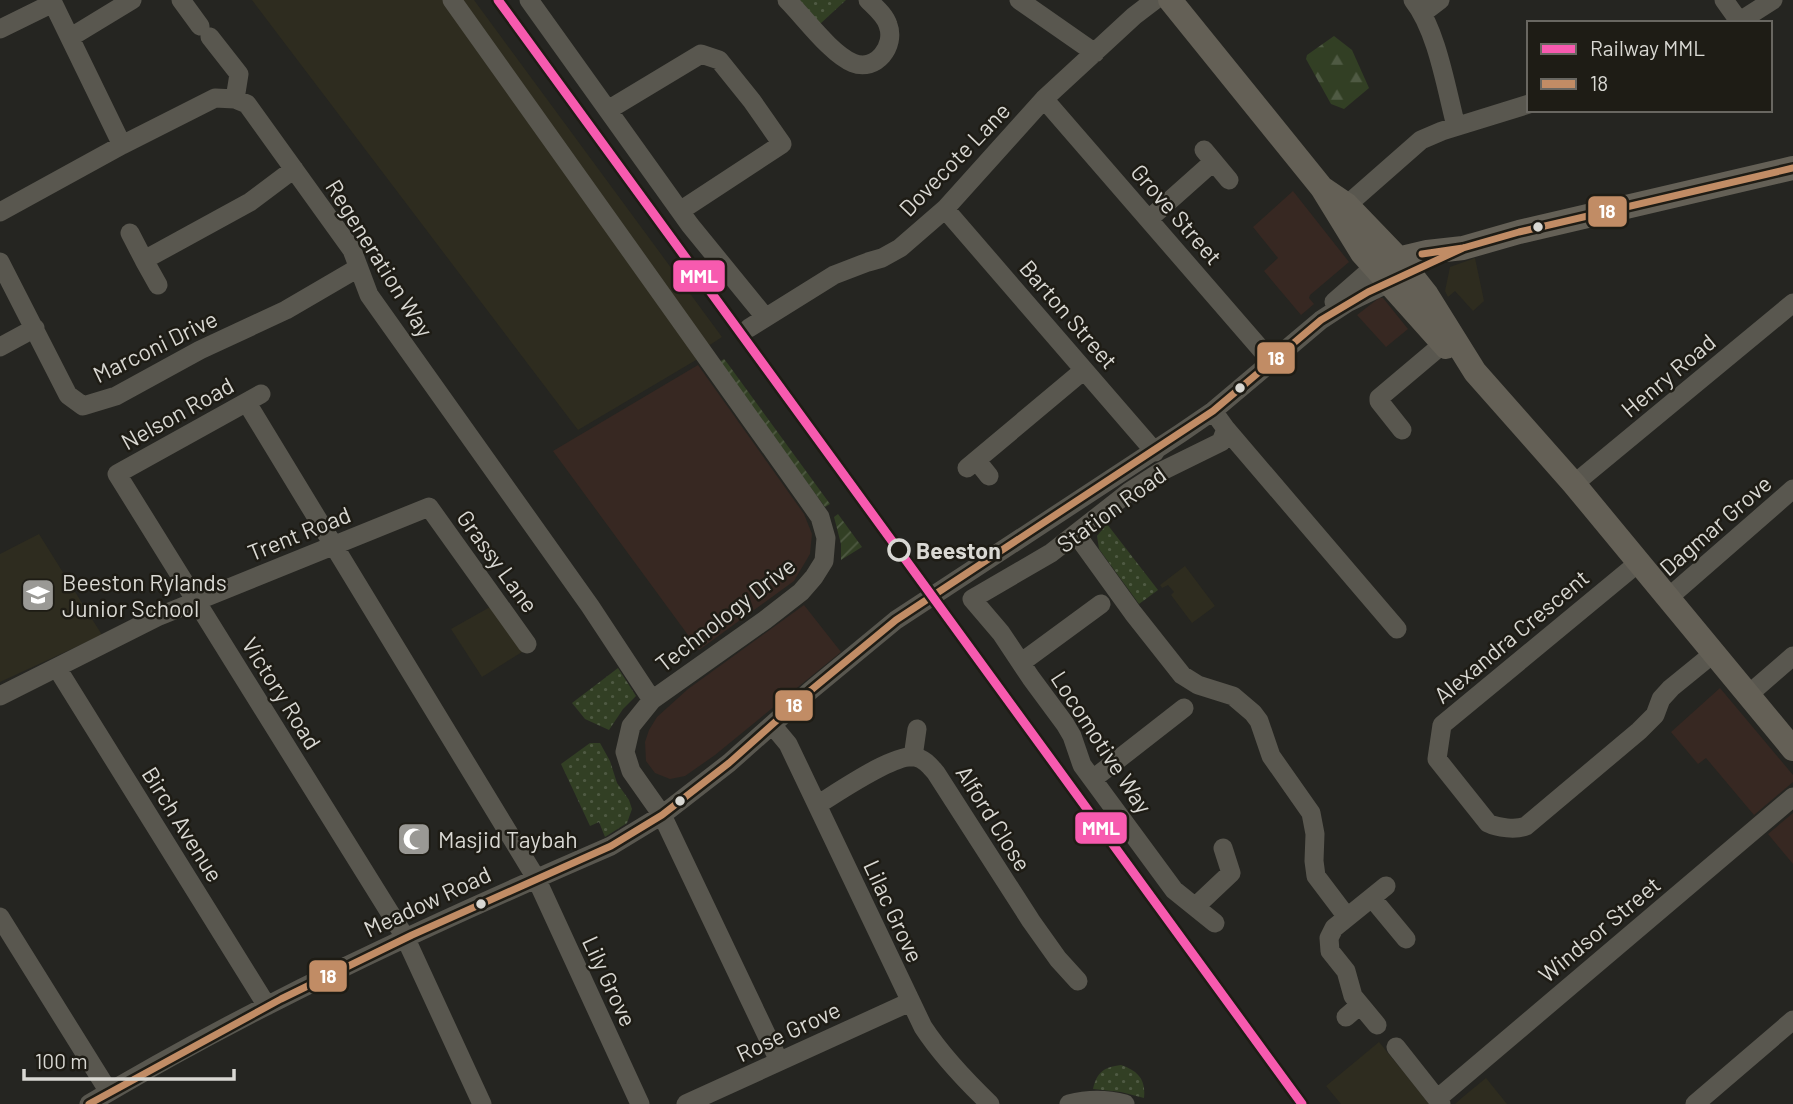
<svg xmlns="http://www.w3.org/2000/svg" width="1793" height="1104" font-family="Barlow,sans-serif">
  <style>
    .commercial { fill: #372822 }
    .built { fill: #2e2c1f }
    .grass { fill: url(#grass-dots) }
    .forest { fill: url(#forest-firs) }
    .garden { fill: url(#garden-furrows) }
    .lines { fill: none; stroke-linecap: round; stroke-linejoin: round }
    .minor { stroke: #59574f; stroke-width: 19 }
    .major { stroke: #646056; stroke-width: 24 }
    .bus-1-casing { stroke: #1e1c15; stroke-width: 12 }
    .bus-1 { stroke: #c18c65; stroke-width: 7 }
    .rail-1-casing { stroke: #1e1c15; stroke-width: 14 }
    .rail-1 { stroke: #f75aaf; stroke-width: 9 }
    .bus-dot { fill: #d9d8d3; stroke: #1e1c15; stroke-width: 2.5 }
    .stop-dot { fill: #1e1c15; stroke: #d9d8d3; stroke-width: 3.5 }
    .labels { text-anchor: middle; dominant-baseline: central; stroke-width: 5; stroke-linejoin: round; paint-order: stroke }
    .street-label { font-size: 23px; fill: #d9d8d3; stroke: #1e1c15 }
    .stop-label { font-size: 23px; font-weight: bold; fill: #d9d8d3; stroke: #1e1c15; text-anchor: start }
    .poi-label { font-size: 23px; fill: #d9d8d3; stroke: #1e1c15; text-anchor: start }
    .line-badge { stroke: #1e1c15; stroke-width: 2.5 }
    .badge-label { font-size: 19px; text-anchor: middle; font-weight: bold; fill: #fff }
  </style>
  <defs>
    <pattern id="grass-dots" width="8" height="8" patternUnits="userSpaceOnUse" patternTransform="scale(1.75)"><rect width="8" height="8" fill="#323f24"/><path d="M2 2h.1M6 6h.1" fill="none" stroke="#4f5a43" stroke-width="1.8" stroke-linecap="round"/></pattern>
    <pattern id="forest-firs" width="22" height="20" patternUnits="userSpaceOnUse" patternTransform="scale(1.75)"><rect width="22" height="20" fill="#323f24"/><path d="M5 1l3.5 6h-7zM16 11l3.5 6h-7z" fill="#4f5a43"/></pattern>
    <pattern id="garden-furrows" width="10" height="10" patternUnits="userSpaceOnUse" patternTransform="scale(1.75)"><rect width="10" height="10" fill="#323f24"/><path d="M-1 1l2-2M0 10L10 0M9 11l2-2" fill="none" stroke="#4f5a43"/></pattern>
  </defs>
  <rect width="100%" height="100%" fill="#252521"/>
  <path class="commercial" d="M1293,191L1349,262L1310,295L1309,298L1314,304L1301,315L1264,271L1278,258L1253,227Z
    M1379,298H1383L1408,329L1386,347L1357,315Z
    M698,365L804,514L812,534L810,554L794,581L699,650L553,451Z
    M804,605L841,652L715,755L685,776L670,779L655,773L646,761L645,742L649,730L657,717L688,689Z
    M1720,688L1793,775V782L1754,815L1706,758L1698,764L1671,732Z
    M1793,813V864L1768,834Z"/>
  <path class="built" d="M252,0H474L722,337L696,354V360L578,430Z
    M1475,258L1484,301L1473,311L1455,291L1448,297L1445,291L1450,267Z
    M39,534L102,635L0,682V554Z
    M1185,566L1215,606L1192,623L1171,595L1174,592L1168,585L1162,588L1160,585Z
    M490,607L522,652L482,677L451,629Z
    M1379,1042L1411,1081L1429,1104H1341L1326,1086Z
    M1486,1078L1507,1104H1455L1464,1096Z"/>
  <path class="grass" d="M798,0H846L820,24Z
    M1107,524L1158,590L1139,604L1099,549L1097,536Z
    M618,668L636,696L623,709L609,730L585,719L572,703Z
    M590,743H600L610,761L617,783L629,800L632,809L627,823L605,837L599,822L590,826L561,764Z
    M1121,1065C1138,1071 1146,1079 1144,1098L1121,1092L1093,1089C1097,1072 1104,1067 1121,1065Z"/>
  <path class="forest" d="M1334,36L1352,50L1369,88L1344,109L1331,104L1306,59L1307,55Z"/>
  <path class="garden" d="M724,359L728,364L830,504L825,507L719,362Z
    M838,514L862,547L841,560V544L834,517Z"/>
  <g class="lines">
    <path class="minor" d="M181,0L200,26
      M452,0L806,497L820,517L826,538L824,561L814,577L801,592L765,620L652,700L631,726L625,752L631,771L662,815L779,1061
      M529,0L690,225L765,317
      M787,0C805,18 831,54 853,63C876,72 896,46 888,25C885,15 875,7 868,0
      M1019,0L1095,53
      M1413,0C1437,30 1446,88 1456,126
      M1724,0L1739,21
      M1423,13L1440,0
      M1737,23L1773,0
      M0,29L53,3L122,145
      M71,37L132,0
      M210,37L239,74L235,99
      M1044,99L1272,362
      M608,110L701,54L719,60L752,101L782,144L680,211
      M1204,150L1229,180
      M1347,205L1421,140L1442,131L1529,104
      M945,209L1155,452
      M0,212L122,145L215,98L235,99L247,104L352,250L369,295L590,606L652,700
      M1149,219L1213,162
      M130,233L144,260L250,202L294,169
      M144,260L158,285
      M0,262L68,395L83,406L116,396L200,350L286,310L358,268
      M1334,302L1374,267
      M749,328L834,275L868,262L882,258L900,248L945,209L1044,99L1134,16L1155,0
      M0,347L35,328
      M261,394L117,474L405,937L482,1104
      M247,403L536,878L640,1104
      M1213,411L1226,429L1221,442L1160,472L1129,492L1051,553L972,599L1001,633L1031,678L1065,724L1072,736L1082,765L1174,890L1215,923
      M1226,429L1397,629
      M1402,430L1379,401V398L1443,344
      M977,461L989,476
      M967,468L1084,370
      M1574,484L1793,303
      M1076,534L1133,613L1182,675L1198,685L1233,696L1253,713L1259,721L1271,756L1311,813L1315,834L1314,861L1316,876L1347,917
      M1638,563L1442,725L1437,759L1488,823C1498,828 1516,830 1526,826L1639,731L1655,715L1661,699L1671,688L1714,653
      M1668,598L1793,489
      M1022,662L1101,604
      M57,668L267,1006
      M1748,695L1793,656
      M0,696L157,617L429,507L527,644
      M773,726L788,744L923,1027C942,1056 965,1080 990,1104
      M913,757L917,729
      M1093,779L1184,708
      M817,805C837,793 894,753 915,757C925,759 930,766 936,773L1031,921L1058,959L1078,981
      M1372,898L1406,939
      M1195,907L1231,873L1223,848
      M0,917L109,1092
      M1346,1017L1360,1005
      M1377,1025L1353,996L1346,971L1330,951L1329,938L1334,928L1386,886
      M1396,1047L1441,1104
      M1437,1099L1793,797
      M89,1104C256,1004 433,923 611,846L662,815L729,763L810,691L896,620L1181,433L1213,411L1321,320L1347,303L1399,278
      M686,1104L910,1002
      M1069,1104C1088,1099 1106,1099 1125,1104
      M1695,1104L1793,1020"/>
    <path class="major" d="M1170,0L1322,188L1362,253L1446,347
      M1322,188L1347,205L1398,258L1427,295L1475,372L1574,484L1793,749
      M1385,262L1427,252L1463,248L1519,232L1793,168"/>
    <g class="bus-1-casing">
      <path id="bus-1" d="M1422,254L1463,248L1519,232L1793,168
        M89,1104L281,999L412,935L611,846L662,815L729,763L810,691L896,620L1213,411L1321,320L1368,292L1463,248"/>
    </g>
    <use href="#bus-1" class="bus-1"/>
    <g class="rail-1-casing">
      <path id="rail-1" d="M498,0L1302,1104"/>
    </g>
    <use href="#rail-1" class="rail-1"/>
  </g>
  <defs>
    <g id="school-square" transform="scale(1.75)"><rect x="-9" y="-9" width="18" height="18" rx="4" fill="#9a9995" stroke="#1e1c15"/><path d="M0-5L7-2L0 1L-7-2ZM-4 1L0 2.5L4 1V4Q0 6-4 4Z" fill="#fff"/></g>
    <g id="mosque-square" transform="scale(1.75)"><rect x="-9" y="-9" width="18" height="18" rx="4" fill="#9a9995" stroke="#1e1c15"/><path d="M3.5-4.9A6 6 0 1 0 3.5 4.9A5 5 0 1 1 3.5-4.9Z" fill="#fff"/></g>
  </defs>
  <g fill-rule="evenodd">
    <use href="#school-square" x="38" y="595"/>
    <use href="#mosque-square" x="414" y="839"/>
  </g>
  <g class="bus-dot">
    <circle cx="1538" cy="227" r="6"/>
    <circle cx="1240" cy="388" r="6"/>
    <circle cx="680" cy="801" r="6"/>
    <circle cx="481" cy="904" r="6"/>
  </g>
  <circle class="stop-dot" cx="899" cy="550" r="10"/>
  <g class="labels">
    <g class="street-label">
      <text transform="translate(954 159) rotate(-46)">Dovecote Lane</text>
      <text transform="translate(1177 214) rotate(49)">Grove Street</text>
      <text transform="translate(380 258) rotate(58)">Regeneration Way</text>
      <text transform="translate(1069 314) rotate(49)">Barton Street</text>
      <text transform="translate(155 346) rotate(-26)">Marconi Drive</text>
      <text transform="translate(1668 375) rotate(-40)">Henry Road</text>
      <text transform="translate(177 413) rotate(-29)">Nelson Road</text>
      <text transform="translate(1111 509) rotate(-36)">Station Road</text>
      <text transform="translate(1715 525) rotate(-41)">Dagmar Grove</text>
      <text transform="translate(299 533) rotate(-22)">Trent Road</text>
      <text transform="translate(498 561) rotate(54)">Grassy Lane</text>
      <text transform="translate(725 614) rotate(-38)">Technology Drive</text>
      <text transform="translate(1511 636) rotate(-40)">Alexandra Crescent</text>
      <text transform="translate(282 693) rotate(58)">Victory Road</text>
      <text transform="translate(1102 742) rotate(57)">Locomotive Way</text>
      <text transform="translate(994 818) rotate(58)">Alford Close</text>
      <text transform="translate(183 824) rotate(58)">Birch Avenue</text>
      <text transform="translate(427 901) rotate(-25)">Meadow Road</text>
      <text transform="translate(894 911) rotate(65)">Lilac Grove</text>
      <text transform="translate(1599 929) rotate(-40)">Windsor Street</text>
      <text transform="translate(610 981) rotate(65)">Lily Grove</text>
      <text transform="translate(788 1031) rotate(-25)">Rose Grove</text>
    </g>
    <g class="stop-label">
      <text x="916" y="550">Beeston</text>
    </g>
    <g class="poi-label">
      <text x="62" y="582">Beeston Rylands<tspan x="62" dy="26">Junior School</tspan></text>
      <text x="438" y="839">Masjid Taybah</text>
    </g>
  </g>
  <g class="line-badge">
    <rect x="1587" y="195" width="41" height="33" rx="7" fill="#c18c65"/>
    <rect x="672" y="259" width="54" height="34" rx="7" fill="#f75aaf"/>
    <rect x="1256" y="341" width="40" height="34" rx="7" fill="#c18c65"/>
    <rect x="774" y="689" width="40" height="33" rx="7" fill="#c18c65"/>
    <rect x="1074" y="811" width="54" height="34" rx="7" fill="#f75aaf"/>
    <rect x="308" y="959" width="40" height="34" rx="7" fill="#c18c65"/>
  </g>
  <g class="badge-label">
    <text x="1607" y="218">18</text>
    <text x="699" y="283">MML</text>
    <text x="1276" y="365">18</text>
    <text x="794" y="712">18</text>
    <text x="1101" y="835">MML</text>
    <text x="328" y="983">18</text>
  </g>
  <rect x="1527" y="21" width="245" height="91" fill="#1e1c15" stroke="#696761" stroke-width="2"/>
  <rect x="1541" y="44" width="35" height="10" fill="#f75aaf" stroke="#696761" stroke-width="2"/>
  <text x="1590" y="56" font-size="21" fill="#d9d8d3">Railway MML</text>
  <rect x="1541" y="79" width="35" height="10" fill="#c18c65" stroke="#696761" stroke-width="2"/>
  <text x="1590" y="91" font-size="21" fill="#d9d8d3">18</text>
  <path d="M24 1069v10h210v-10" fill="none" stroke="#d9d8d3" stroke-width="3.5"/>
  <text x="35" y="1069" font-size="21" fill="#d9d8d3" stroke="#1e1c15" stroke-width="5" paint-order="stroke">100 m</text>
</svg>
